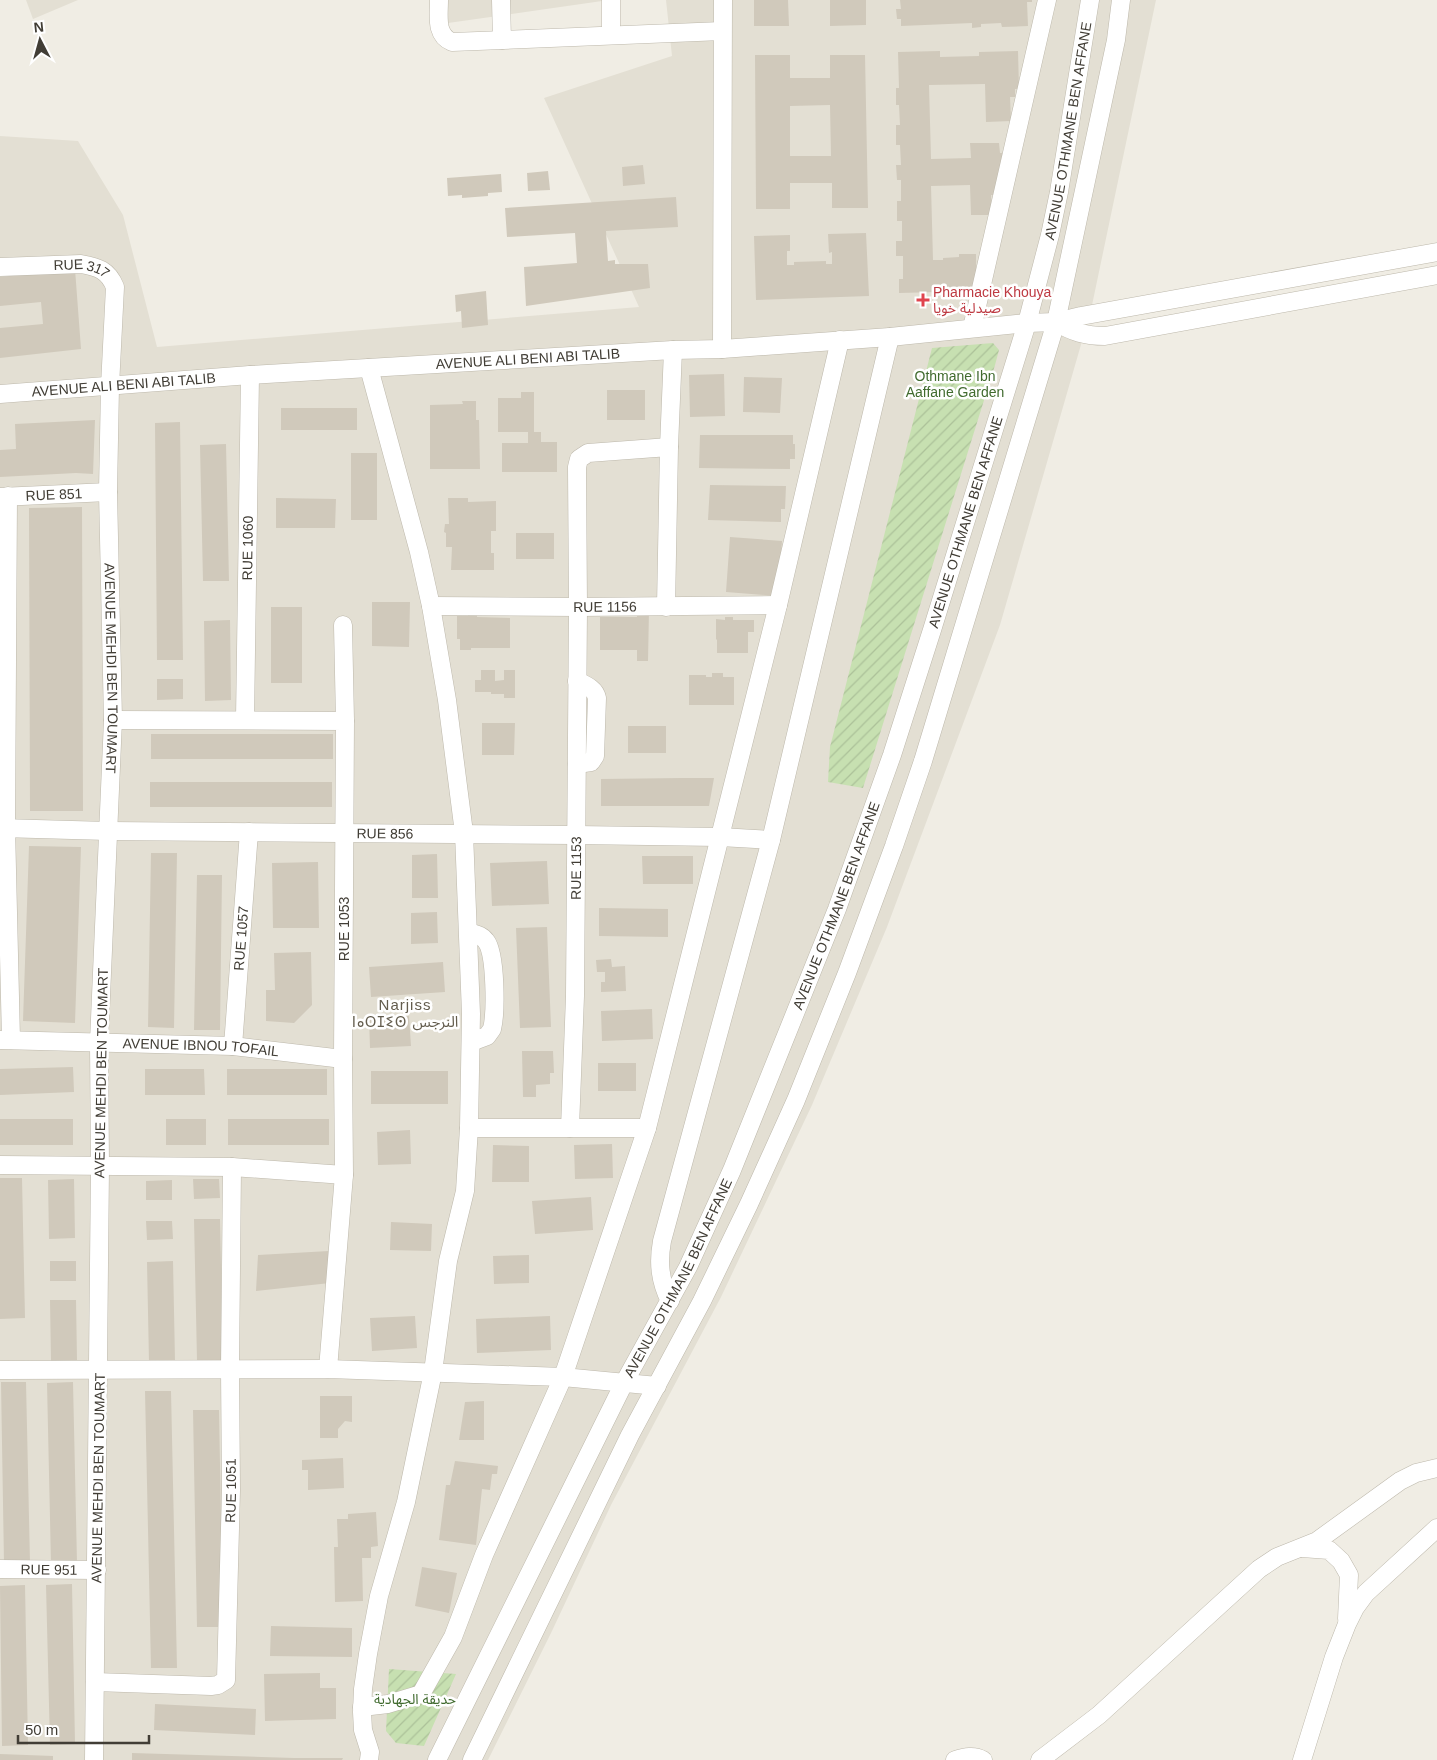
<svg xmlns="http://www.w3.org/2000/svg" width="1437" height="1760" viewBox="0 0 1437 1760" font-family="Arial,'Noto Sans Arabic','Noto Sans Tifinagh',sans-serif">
  <defs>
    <pattern id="garden-furrows" width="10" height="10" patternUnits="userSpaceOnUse" patternTransform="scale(1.25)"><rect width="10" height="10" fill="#c7e0b1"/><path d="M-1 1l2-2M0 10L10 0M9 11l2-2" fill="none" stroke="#acc199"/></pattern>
  </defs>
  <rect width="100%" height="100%" fill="#f0ede4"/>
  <path fill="#e3dfd3" d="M26,0H78L33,19Z
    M433,0H609L448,23Z
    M666,0H1156L1091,310L1000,625L887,927L812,1105L721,1297L611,1505L552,1631L488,1760H0V136L78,141L123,215L157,347L639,307L544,98L672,56Z"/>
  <path fill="url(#garden-furrows)" d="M993,343L999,350L995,365L863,788L828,782L830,747L932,348Z
    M389,1669L456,1674L424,1746L396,1743L386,1731Z"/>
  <path fill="#d0c9bb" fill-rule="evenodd" d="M754,0H788L789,26H754Z
    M830,0H866V25L830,26Z
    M900,0H1032V2H1027L1028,26L1002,27L1001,23L981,24V27L972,28V23L901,26V19H897L896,9H901Z
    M940,51V57L979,56V52L1018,51L1019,89H1015V97H1010L1011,121L986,122L985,84L929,85L931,159L971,158L970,143H999L1000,153H1003V172L1000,182L996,183V195H991L992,215H971L970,185L931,186L933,260H943V258L959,257V254H976V291L899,293V279H903V256H896V241H902V221H897V201H901V180H897L896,165H901L900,145H896V125H900L899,105H896V88H899L898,52Z
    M755,55H790V78H830V55H865L868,208H832V183H790V209H756ZM830,105L831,156H790V106Z
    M643,165L645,184L623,186L622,167Z
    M548,171L550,190L528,191L527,173Z
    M501,174L502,192L488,193V196L462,198V195L448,196L447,178Z
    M676,197L678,227L606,231L608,261L615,260V264H648L650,288L526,306L524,267L577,263L575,233L507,237L505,208Z
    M866,233L869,296L756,300L754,236L790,235V251H787V265H794V262L826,261V264H832V252L829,253L828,234Z
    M75,269L81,349L0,358V328L43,324L41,302L0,306V277Z
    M486,291L488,325L462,328L461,311L456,312L455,295Z
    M724,374L725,416L690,417L689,375Z
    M744,377L782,378L780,413L743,412Z
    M607,390H645V420H607Z
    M521,392H534V432H541V442H557V472H502V443H528V432H498V398H521Z
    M462,401H476V420H479L480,469H430V405L463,404Z
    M281,408H357V430H281Z
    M95,420L93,474L76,473L0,477V450L16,449L15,424Z
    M180,422L183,660H157L155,423Z
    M700,435H793V444H795V459H790V469L699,468Z
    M226,444L229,581H203L200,445Z
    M351,453H377V520H351Z
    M710,485L786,486L785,509H781V522L708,520Z
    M276,498L336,499L335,528H276Z
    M448,498H468V502L496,501V531H491V553H494V570H451L452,547H446V533L444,532L445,524H449Z
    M82,507L83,811H30L29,508Z
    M516,533H554V559H516Z
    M730,537L782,541L778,596L726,592Z
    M372,602H410L409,647L372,646Z
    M271,607H302V683H271Z
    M637,609L649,610L648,661H637V650H600V617H637Z
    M468,614H477V617L510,618V648H471V650H460V639H457V616H468Z
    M725,617H733V620H754V632H748V653H717V640L716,639V619L725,620Z
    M230,620L231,700L205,701L204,621Z
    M481,670H495V681L504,680V670H515V698H504V694H491V692H475V680H481Z
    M712,673H723V677H734V705H689V675H706V677H712Z
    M157,679H183V699L157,700Z
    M482,723H515L514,755H482Z
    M628,726H666V753H628Z
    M151,734H333V759H151Z
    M682,778H714L709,806H601V779Z
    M150,782H332V807H150Z
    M29,846L81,847L75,1023L23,1021Z
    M151,853H177L174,1028L148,1027Z
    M437,854L438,898H412V855Z
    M642,856H693V884H643Z
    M547,861L549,904L492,906L490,863Z
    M318,862L319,928H273L272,863Z
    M197,875H222L220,1030H194Z
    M599,908L668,909V937L599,936Z
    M437,912L438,943L411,944V913Z
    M547,927L551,1027L520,1028L516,928Z
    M311,952L312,1005L294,1023L266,1021V990H275L274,953Z
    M611,959L612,967L625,966L626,991L601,992V982H605V972H597L596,960Z
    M443,962L445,992L371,997L369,967Z
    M652,1009L653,1039L602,1041L601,1011Z
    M409,1016L411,1046L370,1048L369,1018Z
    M522,1051H553L554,1073H550V1084L536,1085V1097H523Z
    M598,1063H636V1091H598Z
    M73,1067L74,1092L0,1095V1069Z
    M145,1069H204L205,1095H145Z
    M227,1069H327V1095H227Z
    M371,1071H448V1104H371Z
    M0,1119H73V1145H0Z
    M166,1119H206V1145H166Z
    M228,1119H329V1145H228Z
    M410,1130L411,1164L378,1165L377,1132Z
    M612,1144L613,1178L575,1179L574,1145Z
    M493,1145L529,1146V1182H492Z
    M0,1178H22L25,1318L0,1319Z
    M74,1179L75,1238L49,1239L48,1180Z
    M193,1179H219L220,1198L194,1199Z
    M172,1180V1200H146V1181Z
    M591,1197L593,1230L535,1234L532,1201Z
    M194,1219H220L223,1360H197Z
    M146,1221H172L173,1239L147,1240Z
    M391,1222L432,1224L431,1251L390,1250Z
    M329,1251L330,1283L256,1291L258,1255Z
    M529,1255V1283L494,1284L493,1256Z
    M50,1261H76V1281H50Z
    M173,1261L175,1361L149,1362L147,1262Z
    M50,1300H76L77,1360L51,1361Z
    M415,1316L417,1348L372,1351L370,1318Z
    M550,1316L551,1350L477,1353L476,1319Z
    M1,1382H26L30,1563H4Z
    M73,1382L77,1563L51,1564L47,1383Z
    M145,1391H171L177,1668H151Z
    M320,1396H352V1422L345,1421L338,1429V1438H320Z
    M484,1401V1440H459L465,1402Z
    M193,1410H219L223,1627H197Z
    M343,1458L344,1488L308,1490V1470H302V1460Z
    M455,1461L498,1466L497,1474H492L490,1490L482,1489L476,1545L439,1540L446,1485H450Z
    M376,1512L378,1546L371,1547V1558H362L363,1601L335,1602L334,1547H338L337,1519H348V1514Z
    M422,1567L457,1573L449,1613L415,1606Z
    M72,1584L75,1744L50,1745L46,1585Z
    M25,1585L28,1745L2,1746L0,1586Z
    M271,1626L352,1628V1657L270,1656Z
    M320,1673V1688H336V1719L265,1721L264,1674Z
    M155,1704L256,1709L255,1735L154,1730Z
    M132,1753L294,1758H343L342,1760H132Z
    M0,1754L53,1756V1760H0Z"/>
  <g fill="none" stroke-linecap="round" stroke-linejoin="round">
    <defs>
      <g id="minor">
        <path d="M439,0C439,16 435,35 452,42L722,31"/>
        <path d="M501,0L502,40"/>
        <path d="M611,0V35"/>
        <path id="s1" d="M0,267L81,264C98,267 108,270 115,287L110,386L108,492L113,720L99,1042L100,1166L94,1760"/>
        <path d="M1056,322C1072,332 1086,336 1105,336L1437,275"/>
        <path d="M972,328L1047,0"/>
        <path d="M722,349L723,0"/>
        <path id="s2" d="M0,394L250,375L673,350L722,349L890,337L1027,323L1056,322L1081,316L1437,252"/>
        <path d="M8,496L6,828L11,1040"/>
        <path id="s3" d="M0,497L108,492"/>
        <path id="s4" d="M431,606L578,607L778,605"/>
        <path d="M666,607L669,447L673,350"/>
        <path d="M343,625L345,721"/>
        <path d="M577,681C585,685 595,688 597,698L595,756L591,762L577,764"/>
        <path d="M113,720L345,721L343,1059L344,1175L328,1369"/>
        <path id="s5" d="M245,720L250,375"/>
        <path id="s6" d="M0,828L108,831L575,835L720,837L771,840"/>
        <path d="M469,932C475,934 482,935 486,941C496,954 496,1013 492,1029L487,1036L471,1042"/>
        <path id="s7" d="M0,1040L233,1046L343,1059"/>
        <path id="s8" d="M233,1046L249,832"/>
        <path d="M469,1128H647"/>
        <path id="s9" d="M570,1128L575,996L578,607L577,467L579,459L588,453L669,447"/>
        <path d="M0,1165L232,1167L344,1175"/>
        <path d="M670,1301C660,1281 658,1263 662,1241L771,840L890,337"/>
        <path d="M0,1370L328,1369L563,1377L657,1386"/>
        <path d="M1302,1548L1329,1550L1341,1561L1349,1575L1347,1619"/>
        <path id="s10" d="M0,1569L97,1570"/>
        <path id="s11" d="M95,1682L211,1686L218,1685L226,1680L231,1490L230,1369L232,1167"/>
        <path d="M362,1707L388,1704L421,1694L453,1637L484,1555L563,1377L647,1128L778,605L840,340"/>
        <path d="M369,1760L370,1752L363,1730L362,1712L363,1689L368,1654L379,1596L406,1502L433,1372L448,1261L465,1191L469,1128L471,1014L464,833L447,700L431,606L419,552L369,368"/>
        <path id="s12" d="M437,1760L624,1383L688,1267L732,1170L837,909L892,755L932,630L1027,323L1050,235L1059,192L1090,0"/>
        <path d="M472,1760L630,1435L702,1301L749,1204L796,1100L847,973L894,846L923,761L1056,322L1116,40L1121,0"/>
        <path d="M955,1760C965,1757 974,1755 983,1760"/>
        <path d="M1040,1760L1099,1715L1259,1569L1277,1557L1317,1541L1400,1481L1416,1473L1437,1468"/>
        <path d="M1302,1760L1334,1657L1347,1624L1355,1608L1366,1593L1437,1528"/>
      </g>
    </defs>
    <use href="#minor" stroke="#bdb8ab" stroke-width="19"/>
    <use href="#minor" stroke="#fff" stroke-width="18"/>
  </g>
  <path fill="#e0444e" stroke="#fff" stroke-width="2" d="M920.5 292.5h5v5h5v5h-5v5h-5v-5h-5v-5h5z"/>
  <g text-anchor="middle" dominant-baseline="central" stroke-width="5" stroke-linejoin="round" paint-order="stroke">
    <g font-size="14" fill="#413d35" stroke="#fff">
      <text stroke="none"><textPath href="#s12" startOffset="1754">AVENUE OTHMANE BEN AFFANE</textPath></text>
      <text stroke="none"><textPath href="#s1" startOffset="82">RUE 317</textPath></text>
      <text stroke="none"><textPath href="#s2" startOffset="529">AVENUE ALI BENI ABI TALIB</textPath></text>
      <text stroke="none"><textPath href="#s2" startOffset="124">AVENUE ALI BENI ABI TALIB</textPath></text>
      <text stroke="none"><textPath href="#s3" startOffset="54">RUE 851</textPath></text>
      <text stroke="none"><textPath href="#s12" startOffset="1349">AVENUE OTHMANE BEN AFFANE</textPath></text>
      <text stroke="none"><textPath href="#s5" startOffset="172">RUE 1060</textPath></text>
      <text stroke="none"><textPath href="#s4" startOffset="174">RUE 1156</textPath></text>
      <text stroke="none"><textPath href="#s1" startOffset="506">AVENUE MEHDI BEN TOUMART</textPath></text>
      <text stroke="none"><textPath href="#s6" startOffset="385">RUE 856</textPath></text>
      <text stroke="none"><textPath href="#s9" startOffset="260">RUE 1153</textPath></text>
      <text stroke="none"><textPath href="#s12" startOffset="944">AVENUE OTHMANE BEN AFFANE</textPath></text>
      <text transform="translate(344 929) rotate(-90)">RUE 1053</text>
      <text stroke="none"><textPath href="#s8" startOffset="108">RUE 1057</textPath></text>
      <text stroke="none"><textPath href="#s7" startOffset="201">AVENUE IBNOU TOFAIL</textPath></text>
      <text transform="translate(101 1073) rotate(-89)">AVENUE MEHDI BEN TOUMART</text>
      <text stroke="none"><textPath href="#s12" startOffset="539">AVENUE OTHMANE BEN AFFANE</textPath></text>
      <text transform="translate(98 1478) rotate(-89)">AVENUE MEHDI BEN TOUMART</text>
      <text stroke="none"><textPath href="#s11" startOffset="322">RUE 1051</textPath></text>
      <text stroke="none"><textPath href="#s10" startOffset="49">RUE 951</textPath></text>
    </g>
    <g font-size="14" fill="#be3a42" stroke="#fff" text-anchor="start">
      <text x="933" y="292">Pharmacie Khouya<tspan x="933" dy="16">صيدلية خويا</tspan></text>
    </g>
    <g font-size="14" fill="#416b2f" stroke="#fff">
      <text x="955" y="376">Othmane Ibn<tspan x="955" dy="16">Aaffane Garden</tspan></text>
      <text x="415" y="1699">حديقة الجهادية</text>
    </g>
    <g font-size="15" letter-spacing="1" fill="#635c4d" stroke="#fff">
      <text x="405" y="1004">Narjiss<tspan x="405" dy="17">ⵏⴰⵔⵊⵉⵙ النرجس</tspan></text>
    </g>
  </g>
  <g transform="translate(40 40) rotate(354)" stroke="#ffffff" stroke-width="4" paint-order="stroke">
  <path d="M0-4L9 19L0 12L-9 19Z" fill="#413d35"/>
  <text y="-8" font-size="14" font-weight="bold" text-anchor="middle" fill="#413d35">N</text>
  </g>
  <path d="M18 1735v8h131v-8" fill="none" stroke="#413d35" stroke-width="2.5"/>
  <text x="25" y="1735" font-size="15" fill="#413d35" stroke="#ffffff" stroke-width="4" paint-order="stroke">50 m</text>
</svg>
